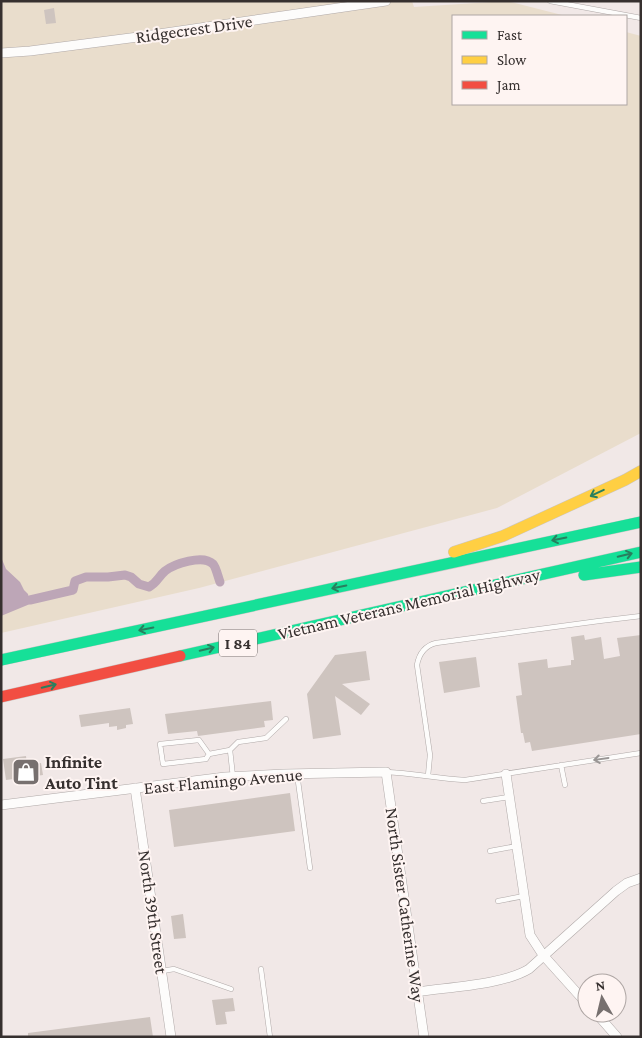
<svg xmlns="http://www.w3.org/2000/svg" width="642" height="1038" viewBox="0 0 642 1038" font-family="'Crimson Pro',serif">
  <rect width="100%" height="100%" fill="#f1e8e7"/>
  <path fill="#e9ddcc" d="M1,1H412L414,7L507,1L566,16H453V104H626V32L641,36V433L497,508L199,588L1,633Z"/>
  <path fill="#bda6b7" d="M1,557L6,569L20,582L24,590L28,594L30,604L1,616Z"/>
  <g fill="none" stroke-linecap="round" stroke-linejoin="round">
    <path stroke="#bda6b7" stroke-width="9" d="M30,600L73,590L75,581L86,577H108L125,575L131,577L139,584L149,587C158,582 158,577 165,571C174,564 203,554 213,564C216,567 218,577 220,582"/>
  </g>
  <path fill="#cec4bf" d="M54,8L56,23L46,24L44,10Z
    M584,635L585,640L601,637L604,659L620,656L617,638L641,635V734L532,751L530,742L525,743L523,733H521L516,696L522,695L518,663L547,659L548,668L571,665V660H574L571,637Z
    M366,651L370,680L342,684L370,704L361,715L335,696L341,735L313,739L307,694L335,655Z
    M476,657L480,687L444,693L439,662Z
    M271,701L273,720L264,721L265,727L198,736L197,731L168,734L165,714Z
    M130,708L133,724L126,725V728L117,730V726L109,727V723L81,727L79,715Z
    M26,756L27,765L41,763L43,775L6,780L3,759Z
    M290,793L295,831L174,847L169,810Z
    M183,914L186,938L174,939L171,916Z
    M233,998L235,1011L225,1012L227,1024L216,1025L212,1000Z
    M150,1017L153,1037H28V1033Z"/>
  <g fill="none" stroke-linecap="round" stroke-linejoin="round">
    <defs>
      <path id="lane" d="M550,1L641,18
        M230,750L238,742L266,738L286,719
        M209,754L206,759L163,764L160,744L199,740L209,754L230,750L233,777
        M561,765L565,785
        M386,772C413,773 439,779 465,780L641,753
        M297,774L310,868
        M428,776L430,755L417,665C419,654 424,646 436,643L599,621L641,616
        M483,801L509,797
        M490,851L517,846
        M498,901L524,896
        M261,969L270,1037
        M162,971L174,969L231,989"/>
      <path id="street" d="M1,53L30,51L138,37L386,1
        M506,774L530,935L543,955L587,1004
        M135,788L171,1037
        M1,805L225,777L284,774L386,772L424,1037
        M416,992C448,987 503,985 529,969L616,891L627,883L641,878
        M596,1013L617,1037"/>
      <path id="fast" d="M584,575L641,567
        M180,656L641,552
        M1,660L641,522"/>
      <path id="slow" d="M454,552L503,536L625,480L641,471"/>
      <path id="jam" d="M1,697L180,656"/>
    </defs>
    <use href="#lane" stroke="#b0a9a8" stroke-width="5.5"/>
    <use href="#street" stroke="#b0a9a8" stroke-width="10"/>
    <use href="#fast" stroke="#cac6c5" stroke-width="12"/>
    <use href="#slow" stroke="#cac6c5" stroke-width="12"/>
    <use href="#jam" stroke="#cac6c5" stroke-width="12"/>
    <use href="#lane" stroke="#fdfcfb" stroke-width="4.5"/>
    <use href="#street" stroke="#fdfcfb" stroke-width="9"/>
    <use href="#fast" stroke="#16e098" stroke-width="11"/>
    <use href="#slow" stroke="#ffcf43" stroke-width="11"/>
    <use href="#jam" stroke="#f24e42" stroke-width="11"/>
  </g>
  <defs><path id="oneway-shaft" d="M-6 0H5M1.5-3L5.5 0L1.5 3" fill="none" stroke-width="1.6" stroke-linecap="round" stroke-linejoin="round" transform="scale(1.25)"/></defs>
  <g stroke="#287f5e">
    <use href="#oneway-shaft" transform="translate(597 493) rotate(155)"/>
    <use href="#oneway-shaft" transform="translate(559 539) rotate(168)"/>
    <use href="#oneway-shaft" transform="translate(625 555) rotate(-13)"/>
    <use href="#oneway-shaft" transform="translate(339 587) rotate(168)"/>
    <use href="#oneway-shaft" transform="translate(146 629) rotate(168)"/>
    <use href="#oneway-shaft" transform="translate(207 649) rotate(-13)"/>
    <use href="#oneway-shaft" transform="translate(49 686) rotate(-13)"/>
  </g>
  <use stroke="#9a9695" href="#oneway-shaft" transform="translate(601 759) rotate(172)"/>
  <defs>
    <symbol id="shop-square" viewBox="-11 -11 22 22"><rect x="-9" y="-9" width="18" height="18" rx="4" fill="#77706f" stroke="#fef4f2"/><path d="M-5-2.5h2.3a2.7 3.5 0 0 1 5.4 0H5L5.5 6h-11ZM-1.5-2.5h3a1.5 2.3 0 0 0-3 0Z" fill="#fff"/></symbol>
  </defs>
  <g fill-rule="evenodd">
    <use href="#shop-square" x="10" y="756" width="32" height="32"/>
  </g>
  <g text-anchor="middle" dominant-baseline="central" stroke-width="4" stroke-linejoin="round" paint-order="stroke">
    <rect fill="#fef4f2" stroke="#726b6a" stroke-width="1" x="219" y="629.5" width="38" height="27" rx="4"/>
    <g font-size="16" font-weight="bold" fill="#36302f">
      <text x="238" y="643">I 84</text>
    </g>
    <g font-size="18" fill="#36302f" stroke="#fef4f2">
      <text transform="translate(194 29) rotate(-8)">Ridgecrest Drive</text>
      <text transform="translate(409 604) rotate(-13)">Vietnam Veterans Memorial Highway</text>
      <text transform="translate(223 781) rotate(-5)">East Flamingo Avenue</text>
      <text transform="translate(405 905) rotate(82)">North Sister Catherine Way</text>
      <text transform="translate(153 912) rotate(82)">North 39th Street</text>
    </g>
    <g font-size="18" font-weight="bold" fill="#36302f" stroke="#fef4f2" text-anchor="start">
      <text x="45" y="762">Infinite<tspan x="45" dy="21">Auto Tint</tspan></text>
    </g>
  </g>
  <rect width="642" height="1038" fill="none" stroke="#36302f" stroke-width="5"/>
  <rect x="452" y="15" width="175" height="90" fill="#fef4f2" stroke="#aea6a4"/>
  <rect x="462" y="31" width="25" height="8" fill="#16e098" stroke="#aea6a4"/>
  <text x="497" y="40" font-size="15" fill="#36302f">Fast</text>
  <rect x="462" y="56" width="25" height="8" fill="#ffcf43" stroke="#aea6a4"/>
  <text x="497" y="65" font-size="15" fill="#36302f">Slow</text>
  <rect x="462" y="81" width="25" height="8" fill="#f24e42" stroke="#aea6a4"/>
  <text x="497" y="90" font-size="15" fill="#36302f">Jam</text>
  <g transform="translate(602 998) rotate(352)"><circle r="24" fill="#fef4f2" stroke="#aea6a4"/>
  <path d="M0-4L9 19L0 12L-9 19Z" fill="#77706f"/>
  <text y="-8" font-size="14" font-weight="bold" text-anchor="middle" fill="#36302f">N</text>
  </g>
</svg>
